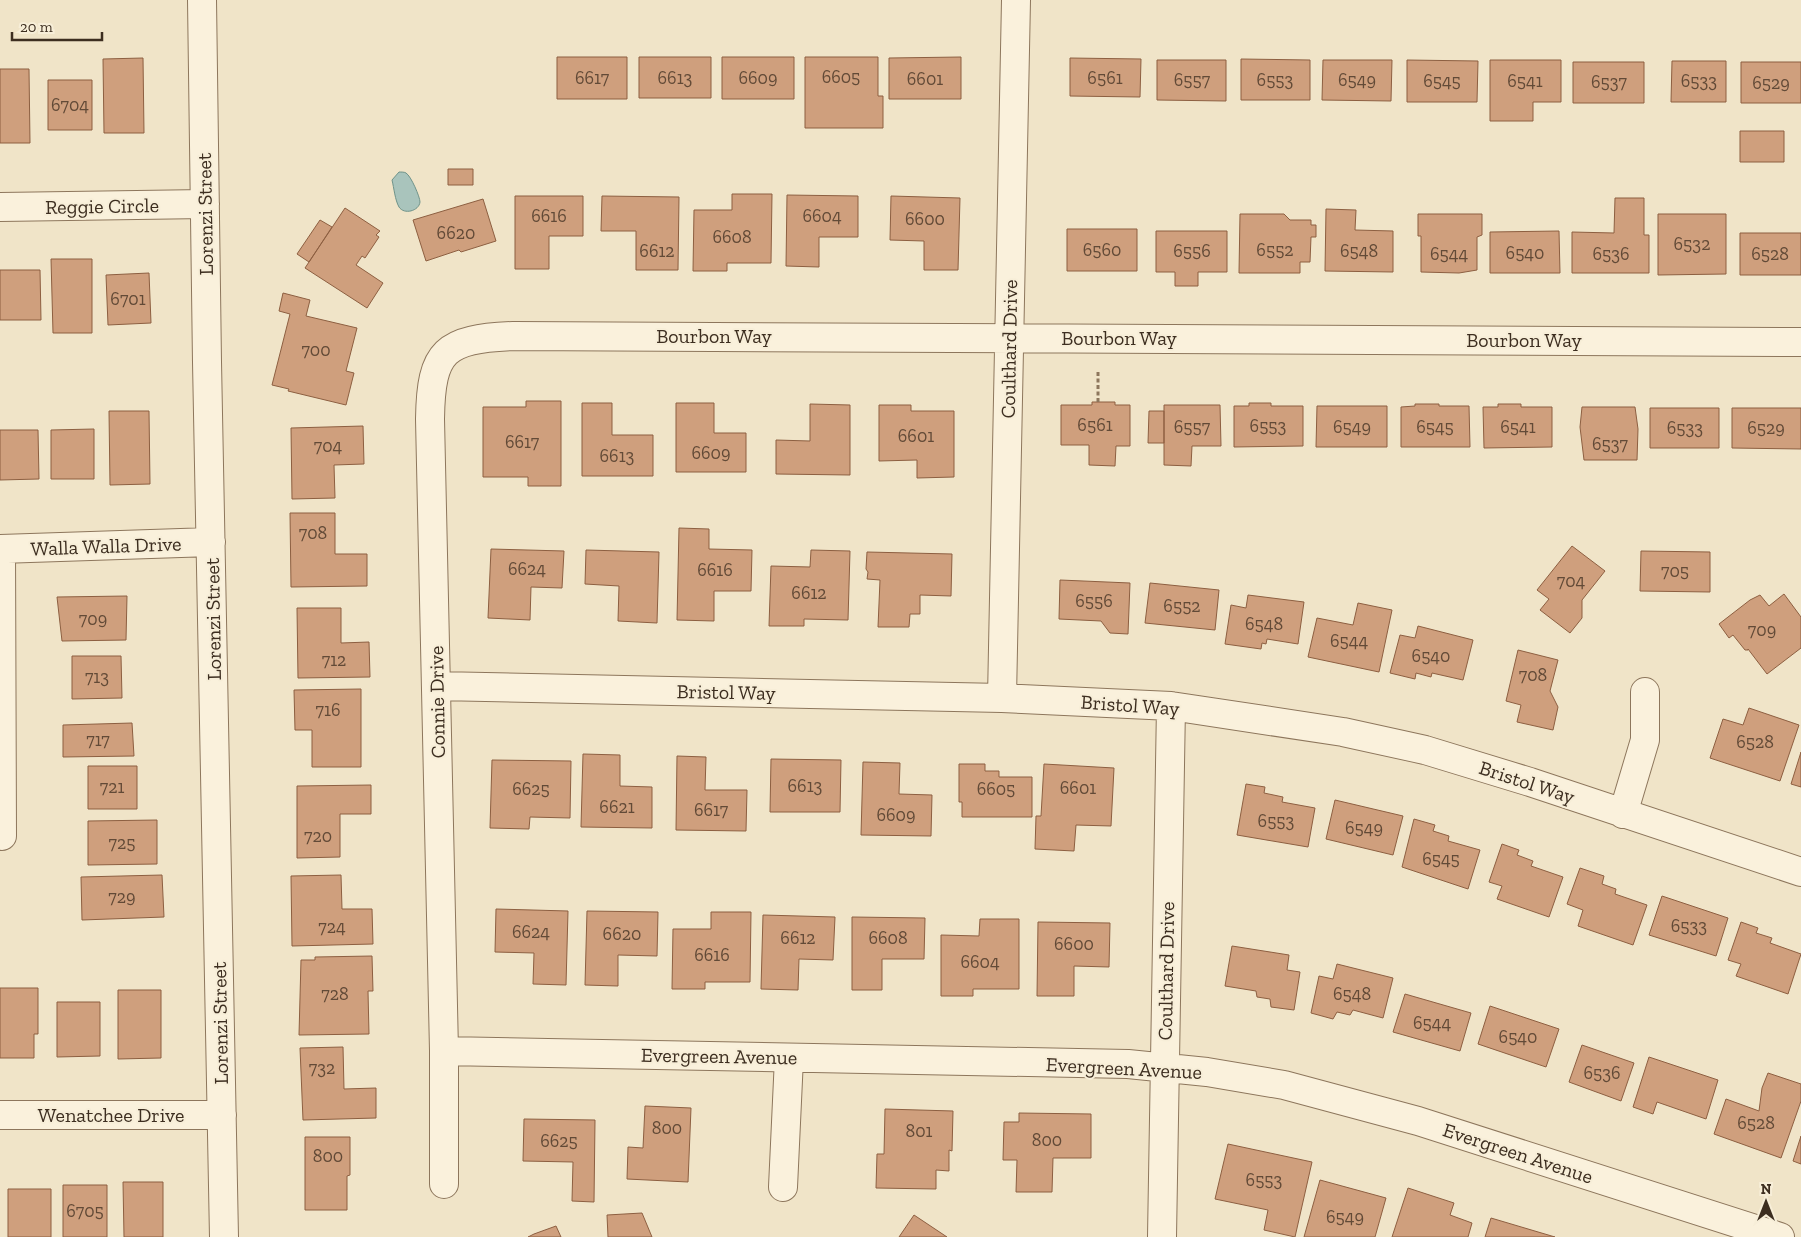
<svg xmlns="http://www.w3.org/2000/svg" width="1801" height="1237" viewBox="0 0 1801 1237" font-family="'Zilla Slab',serif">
  <rect width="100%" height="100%" fill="#f0e4c8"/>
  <path fill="#a9c4bc" stroke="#6f938a" d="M399,172C401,172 405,172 406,173C411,176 420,197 420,202C419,211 404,215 399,207C395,200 394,188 392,180Z"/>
  <path fill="#cf9f7d" stroke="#8d5f41" d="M557,57H627V99H557Z
    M639,57H711V98H639Z
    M722,57H794V99H722Z
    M805,57H878V96H883V128H805Z
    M961,57V99H889V58Z
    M143,58L144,133H104L103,59Z
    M1070,58L1141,59L1140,97L1070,96Z
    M1241,59L1310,60V100H1241Z
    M1157,60H1226V101L1157,100Z
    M1323,60H1392L1391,101L1322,100Z
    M1407,60L1478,61L1477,102H1407Z
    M1490,60H1561V102H1533V121H1490Z
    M1672,61H1726V102H1671Z
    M1573,62H1644V103H1573Z
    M1741,62H1801V103H1741Z
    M0,69H29L30,143H0Z
    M48,80H92V130H48Z
    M1740,131H1784V162H1740Z
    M448,169H473V185H448Z
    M732,194H772L771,263H727V271H693L694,210H732Z
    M787,195L858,196V237H819V267L786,266Z
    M515,196H583V236H549V269H515Z
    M602,196L679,197L678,270H636V231H601Z
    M891,196L960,198L958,270H924V241L890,240Z
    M1615,198H1644V235H1649V273H1572V232L1614,233Z
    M483,199L496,241L461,252L459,250L426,261L413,220Z
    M345,208L380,231L376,235L379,237L365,258L362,256L356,265L383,283L367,308L305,268Z
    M1326,209L1356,210L1355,230L1393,231V272L1325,271Z
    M1240,214H1284L1290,220H1311V225H1316V237H1311L1310,262H1300V273H1239Z
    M1418,214H1482V235L1477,237V270L1459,273L1421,272V236H1418Z
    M1658,214H1726V274L1658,275Z
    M320,220L332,227L309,262L297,254Z
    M1067,229H1137V271H1067Z
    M1156,231H1227V272H1198V286H1175V272H1156Z
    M1559,231L1560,273H1490V232Z
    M1740,233H1801V275H1740Z
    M51,259H92V333H53Z
    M0,270H40L41,320H0Z
    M149,273L151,323L108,325L106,275Z
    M283,293L310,300L306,316L357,328L346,371L354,373L346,405L288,391L289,389L272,385L290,314L279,311Z
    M526,401H561V486H528V477H483V407H526Z
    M1092,402H1115V405H1130V446H1116L1115,466L1089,465V445H1061V405H1092Z
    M582,403H612V435H653V476H582Z
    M676,403H714V433H746V472H676Z
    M1249,403H1271V406H1303V446L1234,447V406H1249Z
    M810,404L850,405V475L776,474V440L810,441Z
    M1415,404H1439V406H1469L1470,447H1401V407L1415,406Z
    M1498,404H1521V407H1552V447L1484,448L1483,407H1498Z
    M879,405H911V411H954V477L917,478V460L879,461Z
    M1164,405H1220L1221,446H1192L1191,466L1164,465Z
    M1317,406H1387V447H1316Z
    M1582,407H1635L1638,429L1637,460H1584L1580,427Z
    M1650,408H1719V448H1650Z
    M1732,408H1801V449L1732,448Z
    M109,411H149L150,484L110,485Z
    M1149,411H1164V443H1148Z
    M363,426L364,464L334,465L335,498L292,499L291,428Z
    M94,429V479H51V430Z
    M0,430H38L39,479L0,480Z
    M290,513H335V554H367V586L291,587Z
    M679,528L709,529V549L752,550L751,591H714V621L677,620Z
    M1572,546L1605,571L1582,600V618L1570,633L1540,610L1549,599L1537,590Z
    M491,549L564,551L562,588L531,587L530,620L488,618Z
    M586,550L659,552L657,623L618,621L619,586L585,584Z
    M811,550L850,551L848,620L804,619V626H769L771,566L810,567Z
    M1641,551L1710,552V592L1640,591Z
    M867,552L952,554L951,596L920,595V614H910L909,627H878L880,580L867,579L868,572L866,569Z
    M1060,580L1130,583L1128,634L1110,633L1101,621L1059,619Z
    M1150,583L1219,590L1215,630L1145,623Z
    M1784,594L1801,617V648L1767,674L1748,649V650H1745L1733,635L1729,638L1719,624L1750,600L1760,595L1769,606Z
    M1248,595L1304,602L1298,644L1267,639L1266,644L1262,643L1261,649L1225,644L1231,605L1246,608Z
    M127,596L126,640L62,641L57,597Z
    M1358,603L1392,610L1379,672L1308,657L1317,618L1353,625Z
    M297,608H341V643L369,642L370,677L298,678Z
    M1418,626L1473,640L1463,680L1432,673L1431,677L1416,673L1415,679L1390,673L1400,635L1415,638Z
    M1518,650L1558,660L1550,691L1558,707L1553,730L1517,722L1521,705L1506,701Z
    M72,656H121L122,698L72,699Z
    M361,689V767H312V730H295L294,690Z
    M1749,708L1799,725L1780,781L1710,758L1723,719L1743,725Z
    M132,723L134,756L63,757V725Z
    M1801,752V787L1791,784Z
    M583,754L620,755V786L652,787V828L581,827Z
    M677,756L706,757L705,790H747L746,831L676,830Z
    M771,759L841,760L840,812H770Z
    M492,760L571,761L570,818L530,817L529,829L490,828Z
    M863,762L900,763L899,794L932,795L931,836L861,835Z
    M959,764H985V771H999V777H1032V817H962V802H959Z
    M1044,764L1114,768L1111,826L1076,825L1074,851L1035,849L1036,816H1041Z
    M88,766H137V809H88Z
    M1246,784L1265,787L1264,793L1283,797L1282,802L1315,808L1308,847L1237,835Z
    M371,785V814H340V857L297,858V786Z
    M1335,800L1403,816L1393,855L1326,839Z
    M1414,819L1435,825L1433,831L1449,836L1448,841L1480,850L1468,889L1402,867Z
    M157,820V864L88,865V821Z
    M1502,844L1519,850L1517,855L1533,861L1531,866L1563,877L1549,917L1497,899L1502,886L1489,882Z
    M1580,868L1604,876L1602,884L1616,889L1615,894L1647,905L1633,945L1578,926L1583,910L1567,904Z
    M162,875L164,917L82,920L81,877Z
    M341,875L342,909H372L373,944L292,946L291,876Z
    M1662,896L1728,918L1716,956L1649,935Z
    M496,909L568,911L566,985L533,984L534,953L495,952Z
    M587,911L658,912L657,956L618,955V986L585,985Z
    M711,912H751L750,982H705V989H672L673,929H711Z
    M763,915L835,917L833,960L799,959L798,990L761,989Z
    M852,917L925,918L924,959H882V990H852Z
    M980,919H1019V989H973V996H941V935L979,936Z
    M1038,922L1110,923L1109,967L1074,966V996H1037Z
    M1741,922L1758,928L1756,933L1772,938L1770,943L1801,954L1788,994L1736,976L1741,964L1728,960Z
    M1232,946L1289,955L1287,970L1300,972L1294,1010L1271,1007L1270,999L1257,997L1256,991L1225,986Z
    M372,956L373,991H368L369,1034L299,1035L301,960H315V957Z
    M1337,964L1393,978L1383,1018L1353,1010L1350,1015L1337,1012L1333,1019L1311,1013L1319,976L1333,979Z
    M0,988H38V1034H34V1058H0Z
    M118,990H161V1058L118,1059Z
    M1405,994L1471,1013L1460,1051L1393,1032Z
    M57,1002H100V1056L57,1057Z
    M1490,1006L1559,1029L1546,1067L1478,1044Z
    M1582,1045L1634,1063L1621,1101L1569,1082Z
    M343,1047L344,1089L376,1088V1118L303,1120L300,1048Z
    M1649,1057L1718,1080L1706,1119L1657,1102L1653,1114L1633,1107Z
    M1768,1073L1801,1084V1101L1781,1158L1714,1134L1726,1099L1759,1111L1762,1088Z
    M645,1106L691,1108L688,1182L627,1179L628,1147L643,1148Z
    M885,1109L953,1111L952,1151L949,1150V1171L936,1170V1189L876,1188L877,1154H884Z
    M1019,1113L1091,1114V1158H1053L1052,1192H1016L1017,1160H1003L1004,1122H1019Z
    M524,1119L595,1120L594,1202L572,1201L573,1162L523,1161Z
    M1801,1136V1164L1793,1161Z
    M305,1137H350V1175L347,1176V1210H305Z
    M1228,1144L1312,1162L1295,1237L1264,1230L1268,1210L1215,1199Z
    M1320,1180L1386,1198L1375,1237H1304Z
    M123,1182H163V1237H124Z
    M63,1185H107V1237H63Z
    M1408,1188L1454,1203L1450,1215L1472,1223L1468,1237H1392Z
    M8,1189H51V1237H8Z
    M642,1213L652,1237H608L607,1215Z
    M914,1215L947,1237H899Z
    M1491,1218L1555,1237H1485Z
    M556,1226L561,1237H528L534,1234Z"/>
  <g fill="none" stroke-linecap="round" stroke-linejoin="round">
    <defs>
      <path id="minor" d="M202,0L207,362L224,1237
        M0,207L205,204
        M0,549L211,542
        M1,549L2,836
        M437,686L1002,698L1171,706L1343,732L1425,750L1530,782L1801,872
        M1002,698L1016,0
        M1623,814L1645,740V692
        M444,1051L1128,1064L1207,1072L1284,1085L1418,1121L1780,1237
        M0,1115H222
        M444,1184V1051L430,419C431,350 445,339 513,336L1801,342
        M783,1187L789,1058
        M1162,1237L1171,706"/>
    </defs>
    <use href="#minor" stroke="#8d765c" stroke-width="30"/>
    <path stroke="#8d765c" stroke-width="3" stroke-dasharray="4 2.5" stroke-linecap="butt" d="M1098,402V370"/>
    <use href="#minor" stroke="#faf1dc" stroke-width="28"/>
  </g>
  <g text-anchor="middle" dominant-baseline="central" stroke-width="4" stroke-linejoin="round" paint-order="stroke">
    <g font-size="18" fill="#624a37">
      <text x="841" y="77">6605</text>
      <text x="592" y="78">6617</text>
      <text x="675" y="78">6613</text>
      <text x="758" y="78">6609</text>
      <text x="1105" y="78">6561</text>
      <text x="925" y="79">6601</text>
      <text x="1192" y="80">6557</text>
      <text x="1275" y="80">6553</text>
      <text x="1357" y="80">6549</text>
      <text x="1442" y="81">6545</text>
      <text x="1525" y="81">6541</text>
      <text x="1699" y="81">6533</text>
      <text x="1609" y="82">6537</text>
      <text x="1771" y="83">6529</text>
      <text x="70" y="105">6704</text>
      <text x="549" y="216">6616</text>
      <text x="822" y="216">6604</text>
      <text x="925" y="219">6600</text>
      <text x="456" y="233">6620</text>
      <text x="732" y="237">6608</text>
      <text x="1692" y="244">6532</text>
      <text x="1102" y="250">6560</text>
      <text x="1275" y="250">6552</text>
      <text x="657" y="251">6612</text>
      <text x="1192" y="251">6556</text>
      <text x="1359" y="251">6548</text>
      <text x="1525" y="253">6540</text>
      <text x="1449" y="254">6544</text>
      <text x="1611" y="254">6536</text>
      <text x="1770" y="254">6528</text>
      <text x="128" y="299">6701</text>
      <text x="316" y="350">700</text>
      <text x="1095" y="425">6561</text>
      <text x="1268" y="426">6553</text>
      <text x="1192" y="427">6557</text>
      <text x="1352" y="427">6549</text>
      <text x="1435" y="427">6545</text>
      <text x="1518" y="427">6541</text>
      <text x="1685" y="428">6533</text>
      <text x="1766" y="428">6529</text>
      <text x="916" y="436">6601</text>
      <text x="522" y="442">6617</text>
      <text x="1610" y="444">6537</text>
      <text x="328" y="446">704</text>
      <text x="711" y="453">6609</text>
      <text x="617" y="456">6613</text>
      <text x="313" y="533">708</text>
      <text x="527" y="569">6624</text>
      <text x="715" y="570">6616</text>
      <text x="1675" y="571">705</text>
      <text x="1571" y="581">704</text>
      <text x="809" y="593">6612</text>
      <text x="1094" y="601">6556</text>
      <text x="1182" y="606">6552</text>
      <text x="93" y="619">709</text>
      <text x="1264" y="624">6548</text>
      <text x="1762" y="630">709</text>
      <text x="1349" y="641">6544</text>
      <text x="1431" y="656">6540</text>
      <text x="334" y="660">712</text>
      <text x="1533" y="675">708</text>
      <text x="97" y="677">713</text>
      <text x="328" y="710">716</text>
      <text x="98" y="740">717</text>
      <text x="1755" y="742">6528</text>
      <text x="805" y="786">6613</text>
      <text x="112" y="787">721</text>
      <text x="1078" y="788">6601</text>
      <text x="531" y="789">6625</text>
      <text x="996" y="789">6605</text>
      <text x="617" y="807">6621</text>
      <text x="711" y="810">6617</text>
      <text x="896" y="815">6609</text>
      <text x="1276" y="821">6553</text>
      <text x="1364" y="828">6549</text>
      <text x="318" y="836">720</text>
      <text x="122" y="843">725</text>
      <text x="1441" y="859">6545</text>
      <text x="122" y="897">729</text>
      <text x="1689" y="926">6533</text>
      <text x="332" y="927">724</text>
      <text x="531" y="932">6624</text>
      <text x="622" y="934">6620</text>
      <text x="798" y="938">6612</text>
      <text x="888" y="938">6608</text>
      <text x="1074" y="944">6600</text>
      <text x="712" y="955">6616</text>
      <text x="980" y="962">6604</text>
      <text x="335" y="994">728</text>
      <text x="1352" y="994">6548</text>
      <text x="1432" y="1023">6544</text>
      <text x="1518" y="1037">6540</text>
      <text x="322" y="1068">732</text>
      <text x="1602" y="1073">6536</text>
      <text x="1756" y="1123">6528</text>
      <text x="667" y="1128">800</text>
      <text x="919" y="1131">801</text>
      <text x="1047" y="1140">800</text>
      <text x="559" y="1141">6625</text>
      <text x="328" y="1156">800</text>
      <text x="1264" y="1180">6553</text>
      <text x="85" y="1211">6705</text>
      <text x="1345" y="1217">6549</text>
    </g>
    <g font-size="20" fill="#3d2e20" stroke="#f7eed8">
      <text transform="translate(102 206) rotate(-1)">Reggie Circle</text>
      <text transform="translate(205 214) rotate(-91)">Lorenzi Street</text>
      <text x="714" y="336">Bourbon Way</text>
      <text x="1119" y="338">Bourbon Way</text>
      <text x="1524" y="340">Bourbon Way</text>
      <text transform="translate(1009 349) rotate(-89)">Coulthard Drive</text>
      <text transform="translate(106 546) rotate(-2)">Walla Walla Drive</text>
      <text transform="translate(213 619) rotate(-91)">Lorenzi Street</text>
      <text transform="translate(726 692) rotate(1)">Bristol Way</text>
      <text transform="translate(437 702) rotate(-91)">Connie Drive</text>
      <text transform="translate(1130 705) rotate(4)">Bristol Way</text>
      <text transform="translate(1527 782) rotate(18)">Bristol Way</text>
      <text transform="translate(1166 971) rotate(-89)">Coulthard Drive</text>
      <text transform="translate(220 1023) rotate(-91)">Lorenzi Street</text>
      <text transform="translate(719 1056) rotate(1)">Evergreen Avenue</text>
      <text transform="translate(1124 1068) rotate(3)">Evergreen Avenue</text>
      <text x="111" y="1115">Wenatchee Drive</text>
      <text transform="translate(1518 1153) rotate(18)">Evergreen Avenue</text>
    </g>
  </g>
  <g transform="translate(1766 1202)" stroke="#f7eed8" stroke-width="4" paint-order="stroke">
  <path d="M0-4L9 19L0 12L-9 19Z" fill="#3d2e20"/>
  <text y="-8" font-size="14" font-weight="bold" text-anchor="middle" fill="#3d2e20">N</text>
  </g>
  <path d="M12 32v8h90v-8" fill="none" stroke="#3d2e20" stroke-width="2.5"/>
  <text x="20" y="32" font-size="15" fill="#3d2e20" stroke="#f7eed8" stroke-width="4" paint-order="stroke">20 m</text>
</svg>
